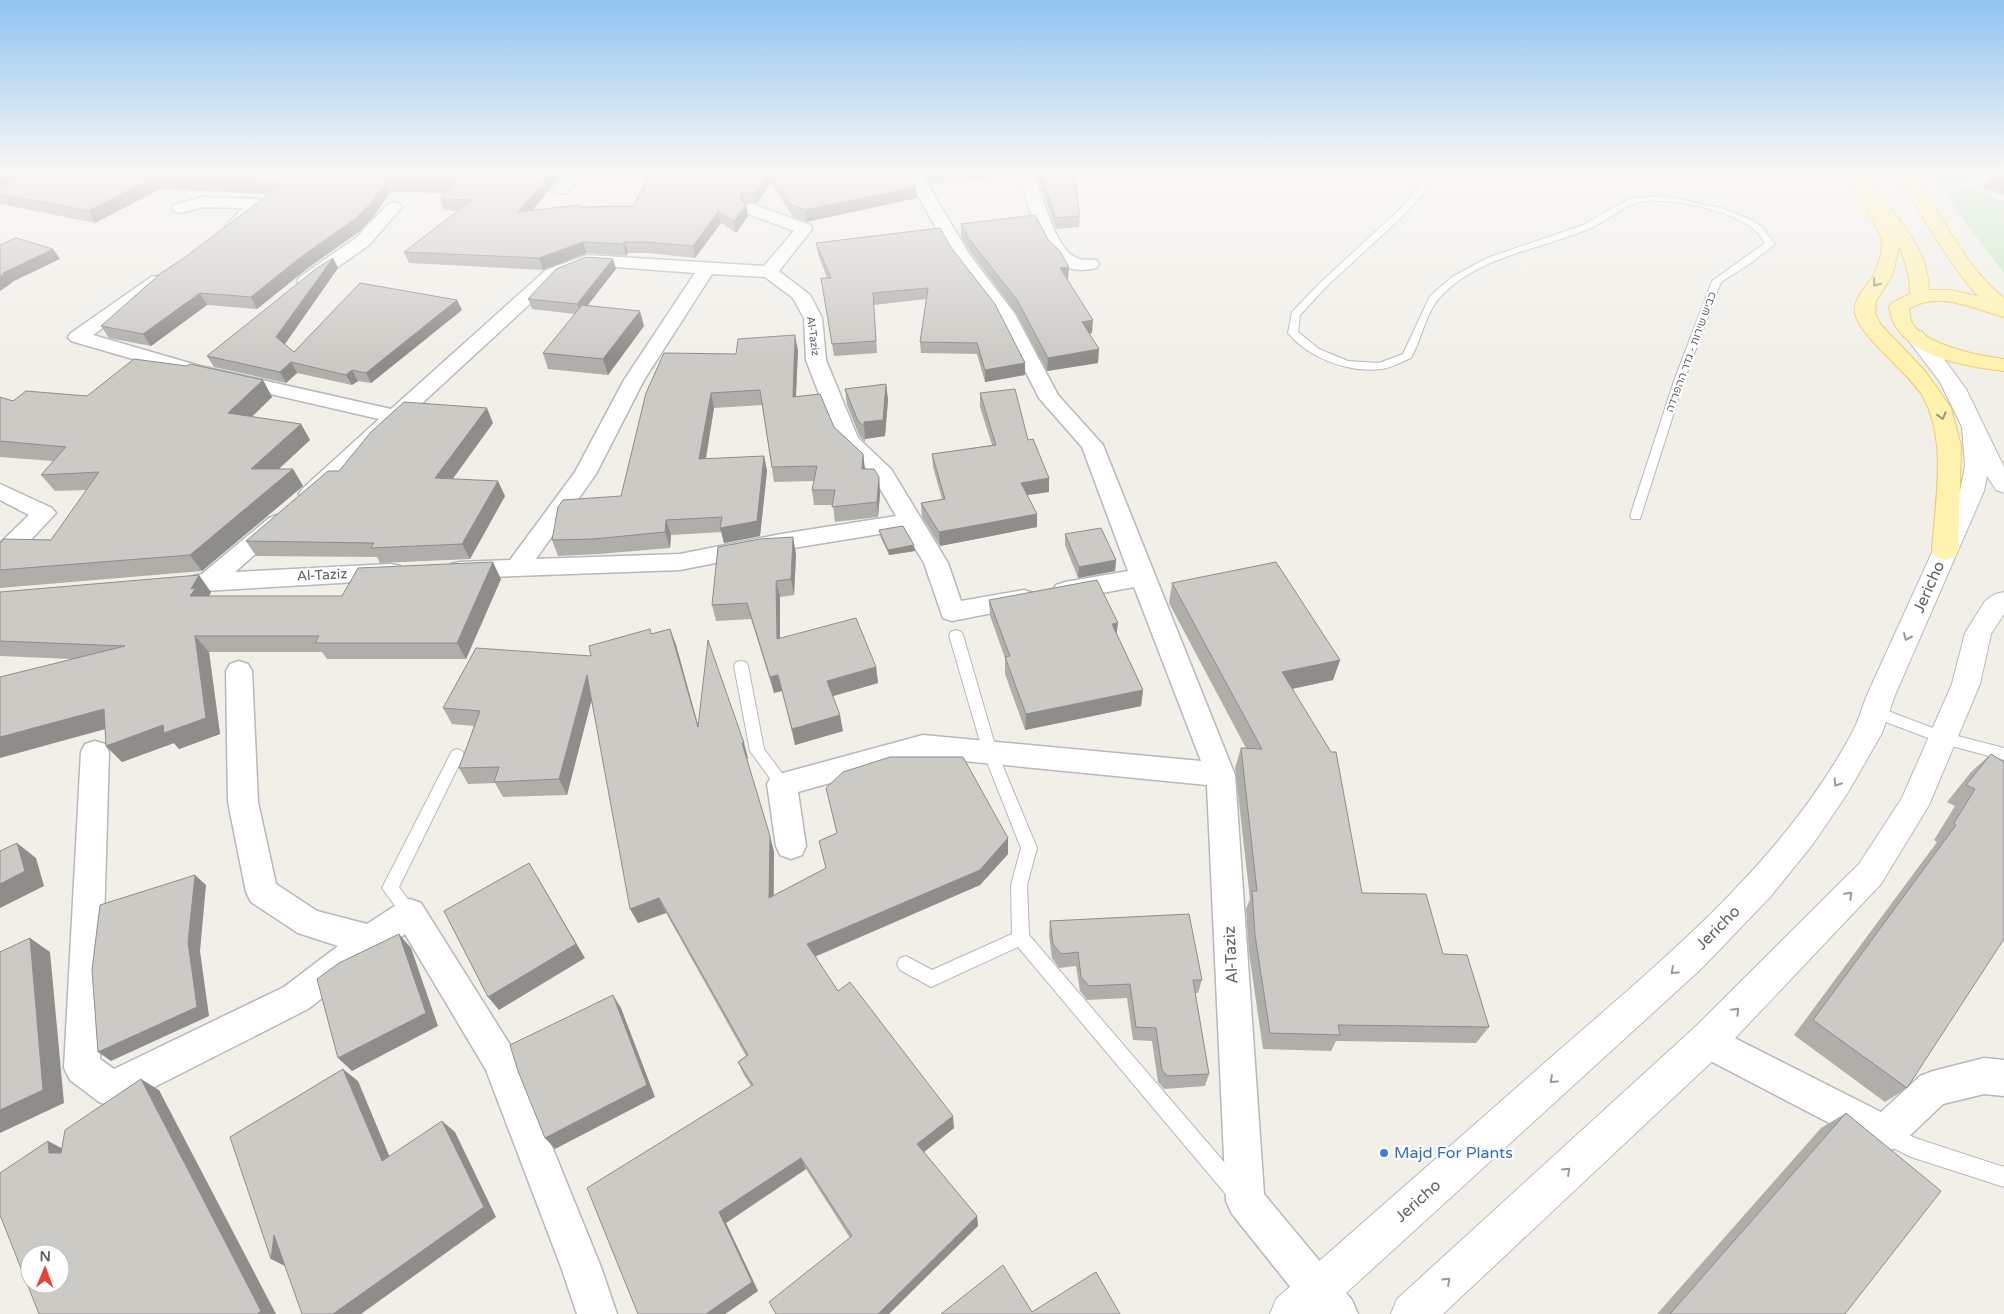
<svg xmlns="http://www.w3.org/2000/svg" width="2004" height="1314" viewBox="0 0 2004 1314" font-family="'Varela Round',Heebo,sans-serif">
  <rect width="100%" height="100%" fill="#f1efe8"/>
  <path fill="#c5e8c5" d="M1933,173H1977L1963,186L2004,200V273L1962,218Z"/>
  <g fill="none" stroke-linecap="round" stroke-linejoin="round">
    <defs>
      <path id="lane" d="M1432,173H1441L1405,214L1326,287L1300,315L1298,332L1319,349L1348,361L1379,363L1403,354L1430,296L1452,277L1487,258L1583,225L1620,204L1633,198L1664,196L1721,208L1752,220L1762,227L1775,244L1751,263L1721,282L1684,381L1640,519H1632L1630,516L1674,381L1712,281L1765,243C1762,239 1760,234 1756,231C1734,211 1678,199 1648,201C1625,202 1610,220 1591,228C1542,249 1482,255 1443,294C1426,310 1422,339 1411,358C1401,362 1391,368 1381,369C1348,373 1309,358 1288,333L1292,312L1320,283L1399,210Z
        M956,630L961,632L963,635L997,752L1037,848L1027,885L1029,935L1243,1184L1246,1191L1243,1198L1236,1201L1229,1198L1018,947L931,987L900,970L897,964L900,958L906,956L932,970L1012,934L1011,885L1021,848L983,752L949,635L951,632Z
        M741,661L746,662L748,666L764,749L790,784L787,788L782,790L777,788L750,751L734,666L736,662Z
        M1875,706L1946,733L2004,748V760L1944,744L1870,716L1868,712L1870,708Z
        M457,749L462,751L464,755L399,887L418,913L416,918L410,921L404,918L382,888L452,751Z
        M1886,1124L1915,1138L2004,1167V1187L1911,1157L1879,1141L1876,1134L1879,1127Z"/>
      <path id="street" d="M568,173H585L567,193H555L553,190Z
        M905,173H921L969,254L1015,314L1058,395L1103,445L1235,775L1264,1194L1352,1300L1358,1314H1312L1232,1214L1226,1201L1207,785L923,757L798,792L806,846L802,855L791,859L780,855L776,846L767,784L772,776L923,735L1201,761L1134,587L1065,600L1056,597L1053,591L1056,585L1065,582L1128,571L1082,447L1039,398L997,315L952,256Z
        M1018,173H1034C1041,193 1056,251 1077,258C1083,261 1090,259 1096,260L1099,264L1096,268C1088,270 1078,271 1069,268C1041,258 1027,199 1018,173Z
        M203,197L258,199L264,201L266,204L239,230H227L225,226L243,208L203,207L180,213L174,211L172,208L174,205Z
        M394,202L400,204L402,207L369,245L312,285L306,286L300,285L297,281L300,277L357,237L388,204Z
        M752,204L810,225L812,229L779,271L810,295L822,318L826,360L858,438L891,469L948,563L961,601L1024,590L1033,593L1036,599L1033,605L952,621L943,618L924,563L904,530L781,550L680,570L460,578L451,576L448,570L451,564L460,562L510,560L575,472L624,380L695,273L589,265L558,278L318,499L310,501L302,499L299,494L302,489L379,419L188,375L71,341L68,337L71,333L151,277L157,276L163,277L166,281L163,285L93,335L200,366L391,409L546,270L587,255L764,266L794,231L746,213L744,209L746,205ZM712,274L765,277L793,298L804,318L806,360L837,441L871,473L896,516L781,534L680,554L536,559L596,474L644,380Z
        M0,484L52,508L56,513L9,563L0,565V543L29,515L0,500Z
        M277,515L285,518L289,523L285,528L235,572L391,564L400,566L403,572L400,578L391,580L203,591L194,588L191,582L194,576L202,574L269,518Z
        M239,661L248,664L252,671L258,802L276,884L317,911L367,924L399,903L410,899L421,903L512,1048L601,1267L617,1314H577L561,1267L486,1070L405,934L308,1009L125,1102L112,1107L99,1102L70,1080L64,1068L81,752L85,744L95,741L105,744L109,752L100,1059L114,1069L284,987L338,946L298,933L251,902L246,892L228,802L226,671L230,664Z
        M1707,1024L1881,1112L1920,1076L1933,1071L1984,1058L2004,1060V1096L1984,1094L1943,1104L1898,1147L1885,1152L1695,1053L1690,1041L1695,1029Z"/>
      <path id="secondary" d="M1915,330L1922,332L1933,344L1966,389L2004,467V493L1996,490L1987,476L1984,491L1895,695L1882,733L1847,794L1813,844L1771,896L1702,968L1323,1314H1270L1276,1299C1367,1219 1458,1139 1549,1059C1659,963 1784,862 1853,731C1859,720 1862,707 1867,695L1960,491L1965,466L1962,427L1940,382L1905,336L1908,332Z
        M2004,592V614L1991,634L1980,684L1929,805L1881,884L1720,1054L1443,1314H1391L1397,1299L1694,1028L1859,864L1902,798L1952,684L1965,633L1985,601L1995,594Z"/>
      <path id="primary" d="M1845,173H1862C1889,209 1928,243 1929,290H1950L1978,296C1945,259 1923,214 1895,173H1912C1943,214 1963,266 2004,298V317C1973,309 1940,290 1909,309C1910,313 1910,318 1911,321C1922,345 1980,356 2004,359V371C1964,366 1896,356 1889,307L1892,303L1910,294C1910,276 1906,262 1899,246L1893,274L1876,301L1875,313L1880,324L1925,371L1951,408L1961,446L1958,551L1954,557L1945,560L1936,557L1932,551C1935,502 1948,439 1922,395C1908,372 1859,336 1855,313C1853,300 1864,289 1871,279C1877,271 1882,254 1882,243C1882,232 1853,184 1845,173Z"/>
    </defs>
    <use href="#lane" stroke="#b5b8bc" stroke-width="2"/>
    <use href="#street" stroke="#b5b8bc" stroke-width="3"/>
    <use href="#secondary" stroke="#b6babf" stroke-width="2"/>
    <use href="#primary" stroke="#f2c960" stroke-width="2"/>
    <use href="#lane" fill="#fff" fill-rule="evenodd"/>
    <use href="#street" fill="#fff" fill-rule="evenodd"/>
    <use href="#secondary" fill="#fff" fill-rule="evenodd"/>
    <use href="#primary" fill="#fff2af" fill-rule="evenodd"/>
  </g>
  <path fill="#afaea9" d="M25,173H563L532,210L579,205L580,207L633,206L651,173H909V180L916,187L917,198L806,222L793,217L771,183L757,203L746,204L748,216L736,233L721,223L695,258L648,253H628L626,256L587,253L543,270L409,263L404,252L458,211L444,210L440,199L445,193L390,192L374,216L360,231L308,268L257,309L207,305L151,346L109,338L101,326L184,258L269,194L160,189L95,223L0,204V189Z
    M923,173H1018L1017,176L929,184Z
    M1036,173H1073L1080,216L1079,227L1056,229Z
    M1992,173H2004V195L1982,188Z
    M961,224L1068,280H1067L1092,333L1089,334L1098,363L1047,371L1016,313L971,253L961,237Z
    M940,228L1025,375L985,382L977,354L921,353L920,342L926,299L874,305L877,353L834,356L821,278H827L818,254L816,243Z
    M333,258L338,268L285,344L294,352L457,300L462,310L371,383L358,381L352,385L297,373L286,383L214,367L207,356Z
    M613,259L616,269L587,305L644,326L608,375L548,369L543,353L575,314L532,309L528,299Z
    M798,350L796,397L834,427L863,454L865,469L879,477L880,493L878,517L835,522L833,505H814L812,490L814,481L774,482L762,405L714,408L706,459L764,456L767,471L760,536L724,543L722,532L671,535L670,548L599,554L558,556L552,540L621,496L736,354Z
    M263,380L272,397L252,417L301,424L310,440L279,469H293L303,486L202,571L0,588V543L51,540L87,490L55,491L41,475L53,461L0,457V397L13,401L87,396Z
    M886,384L888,400L885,436L865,439V442L860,437L847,405L845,389Z
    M980,393L1028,440L1049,492L1027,495L1037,527L940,546L922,517L921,503L942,499L933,467L932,454L992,445L980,407Z
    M493,423L453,479L505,496L470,559L380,563L377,557L256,556L246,541L339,471Z
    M879,530L915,551L889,555L880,536Z
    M1065,534L1116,560L1115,571L1078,578L1065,545Z
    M796,554L794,595L780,597V638L876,667L878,683L833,696L843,731L795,745L782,691L774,693L751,619L716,621L712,605Z
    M501,579L466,659H327L322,652H209L220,734L179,749L174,743L122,762L106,746L105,729L71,659L0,656V592H211L209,596H342Z
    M1172,583L1340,660L1333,680L1292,689L1362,893L1443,954L1489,1027L1476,1043L1336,1041L1331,1051L1263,1049L1249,953L1246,909L1250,899L1235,768L1241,748H1246L1169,603Z
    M989,600L1116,633L1143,690L1141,706L1025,730L1005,674V658L990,616Z
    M670,629L676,645L698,725L748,758L747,759L774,852V895L825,869L837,833L826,788L1008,838V854L980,885L815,957L838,991L954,1128L924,1152L977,1216L978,1226L850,1238L806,1169L726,1223L758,1291L725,1314H638L751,1086L744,1075L738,1062L746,1056L666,913L638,923L591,700L567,795L503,797L495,783L468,784L459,768L474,726L452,724L443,708L651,634Z
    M1991,754L1907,1088L1885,1102L1794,1035L1937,842L1934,840L1955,806L1947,802L1971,772Z
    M1050,921L1202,980L1198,993H1195L1209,1074L1205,1086L1164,1089L1158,1082L1152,1041L1133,1040L1127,998L1087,1000L1080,991L1076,966L1059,968L1052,958L1049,935Z
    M1846,1113L1845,1314H1657L1821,1128Z"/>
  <path fill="#8f8d8a" d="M0,173H23L0,187Z
    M551,173H563L522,223L518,212Z
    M769,173H770L771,183L757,203L755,192Z
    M154,178L160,189L95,223L88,211Z
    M386,182L390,192L374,216L360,231L308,268L257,309L251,297Z
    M916,187L917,198L806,222L805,210Z
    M742,193L744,204L740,199Z
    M746,205L748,216L736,233L734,221Z
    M718,212L721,223L695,258L693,246Z
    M583,242L587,253L543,270L539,258Z
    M625,242L628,253L626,256L623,244Z
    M53,249L60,259L12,282V283L0,291V276L3,273Z
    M333,258L338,268L282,348L276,337Z
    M613,259L616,269L581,314L577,304Z
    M1069,267L1068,280L1059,281L1060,268Z
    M200,293L207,305L151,346L143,334Z
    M457,300L462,310L371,383L366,373Z
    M640,311L644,326L608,375L603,359Z
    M1093,320L1092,333L1081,335L1082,322Z
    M795,335L798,350L795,412L793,397Z
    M1099,349L1098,363L1047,371L1048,358Z
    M291,362L297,373L286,383L280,372Z
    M1025,363V375L985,382V370Z
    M352,370L358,381L352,385L346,375Z
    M263,380L272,397L239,429L228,413Z
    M886,384L888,400L885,436L865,439V442L864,422Z
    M711,393L714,408L703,474L699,459Z
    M487,408L493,423L442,493L435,478Z
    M301,424L310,440L261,485L251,469Z
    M863,454L865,470L862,469Z
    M764,456L767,471L760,536L724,543L720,528Z
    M293,469L303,486L202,571L190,555Z
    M879,477L880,493L878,517L877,502Z
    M1049,478V492L1021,496V483Z
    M498,481L505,496L470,559L462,544Z
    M1037,514V527L940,546L939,532Z
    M666,520L671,535L670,548L665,532Z
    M793,537L796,554L794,595L791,579Z
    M914,545L915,551L889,555L888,550Z
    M1116,560L1115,571L1078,578L1079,567Z
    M493,562L501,579L466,659L457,643Z
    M199,575L211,592L206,602L190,596L191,589Z
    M776,581L780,597V656L777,639Z
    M1118,623L1116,639L1112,624Z
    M670,629L676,645L703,743L698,727Z
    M195,636L209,652L220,734L179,749L174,743L122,762L106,746Z
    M1340,660L1333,680L1277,692L1282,672Z
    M876,667L878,683L830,697L827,681Z
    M587,675L594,691L567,795L559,779Z
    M778,675L782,691L774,693L770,677Z
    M1143,690L1141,706L1025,730L1026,714Z
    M104,709L120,725L0,758V737Z
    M840,715L843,731L795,745L792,729Z
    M742,743H744L748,758L746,759Z
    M770,836L774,852L773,913L769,898Z
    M1008,838V854L980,885L811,958L807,944Z
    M17,843L36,858L44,886L0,908V884Z
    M195,875L206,885L200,951L209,1016L111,1061L98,1052L188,942Z
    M538,878L585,958L499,1010L488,997Z
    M659,898L666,913L638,923L630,909Z
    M399,934L411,948L438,1026L352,1071L338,1058Z
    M30,938L50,952L64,1103L0,1133V1110Z
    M613,995L621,1008L655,1097L555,1149L545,1138Z
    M343,1069L358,1081L396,1172L382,1161Z
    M141,1079L159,1090L276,1314H257Z
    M953,1116L954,1128L919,1156L917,1144Z
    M442,1121L455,1132L496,1217L361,1314H333Z
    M48,1141L69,1152L70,1164L49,1153Z
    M801,1158L806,1169L726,1223L758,1291L725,1314H706L719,1212Z
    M977,1216L978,1226L889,1314H878Z
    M274,1235L289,1268L271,1259Z"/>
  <path fill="#cccac5" stroke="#8f8d8a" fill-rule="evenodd" d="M25,173H551L518,212L579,205L580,207L633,206L651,173H769L755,192L742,193L740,199L746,205L734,221L718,212L693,246L645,242H625L623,244L583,242L539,258L404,252L472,200L440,199L456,182H386L369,205L355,219L302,256L251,297L200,293L143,334L101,326L161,273L184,258L282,184L154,178L88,211L0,194V189Z
    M770,173H909V174L904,175L916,187L805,210L792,205Z
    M1040,173H1073L1080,216L1056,218Z
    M1035,215L1049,241L1060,251L1069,267L1060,268L1093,320L1082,322L1099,349L1048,358L1017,300L970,240L961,224Z
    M940,228L950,246L995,304L1025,363L985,370L977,343L920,342L928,288L873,293L876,341L832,344L821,278H831L816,243Z
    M16,238L53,249L3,273H5L0,276V245Z
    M586,257L613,259L577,304L528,299L556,269Z
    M333,258L276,337L294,352L360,283L457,300L366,373L352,370L346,375L291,362L280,372L207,356L317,268Z
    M582,305L640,311L603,359L543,353Z
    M795,335L793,397L820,394L834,427L863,454L862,469H874L879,477L877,502L832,507L835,490H812L817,466L772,467L760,390L711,393L699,459L764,456L757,521L720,528L722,517L666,520L665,532L593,539L552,540L558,507L563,500L621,496L646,393L664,353L736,354L738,339Z
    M134,359L187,366L190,364L263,380L228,413L301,424L251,469H293L190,555L0,570V543L4,539L51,540L99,472L41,475L66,447L0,441V397L13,401L26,391L87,396Z
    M886,384L883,420L864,422V426L858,421L845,389Z
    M1015,389L1028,440L1033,439L1049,478L1021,483L1037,514L939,532L921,503L945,499L932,454L996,445L980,393Z
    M404,402L487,408L435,478L498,481L462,544L371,548L374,543L246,541L328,471H339L371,432Z
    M903,526L914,545L888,550L879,530Z
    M1101,528L1116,560L1079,567L1065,534Z
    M793,537L791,579L776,581L777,639L856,618L876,667L827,681L840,715L792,729L778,675L770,677L747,603L712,605L718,547L760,539Z
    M493,562L457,643H315L319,636H195L206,718L164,733L163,725L106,746L104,709L0,737V677L125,646L0,641V592L199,575L191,589L196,588L190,596H342L358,568Z
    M1276,562L1340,660L1282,672L1331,752H1336L1362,893L1426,894L1443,954L1467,955L1489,1027L1338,1025L1340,1035L1270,1033L1255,935L1252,891H1257L1241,748L1262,749L1172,583Z
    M1097,580L1118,623L1112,624L1143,690L1026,714L1005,657L1010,656L989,600Z
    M650,629L651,634L670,629L698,727L708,640L744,743H742L770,836L769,898L826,868L819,841L837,833L826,788L843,772L890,757H963L1008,838L980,870L807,944L838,991L850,982L953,1116L917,1144L977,1216L878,1314H776L769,1302L852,1236L801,1158L719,1212L752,1282L706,1314H638L587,1188L753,1085L738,1062L748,1055L659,898L630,909L587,675L559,779L494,782L499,767L459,768L480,711L443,708L476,648L591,656L589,646Z
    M1991,754L2004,762V939L1907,1088L1813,1020L1956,825L1954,823L1975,789L1966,785Z
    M17,843L25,871L0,884V851Z
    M529,863L576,944L488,997L444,911Z
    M195,875L188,942L197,1007L98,1052L92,970L100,905Z
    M1189,914L1202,980H1193L1209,1074L1167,1076L1162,1070L1156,1028L1136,1027L1130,984L1089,986L1081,977L1078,952L1061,954L1053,944L1050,921Z
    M399,934L426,1013L338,1058L317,979L339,963Z
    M30,938L43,1090L0,1110V952Z
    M613,995L647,1085L545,1138L518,1071L510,1045Z
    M343,1069L382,1161L442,1121L484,1207L333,1314H302L274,1235L271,1259L230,1137Z
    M141,1079L261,1311L257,1314H39L0,1215V1173L48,1141L49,1153H61L65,1130ZM30,1254H60V1284H30Z
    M1846,1113L1941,1191L1845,1314H1670Z
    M1003,1265L1032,1312L1096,1272L1120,1314H941Z"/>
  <defs><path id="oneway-chevron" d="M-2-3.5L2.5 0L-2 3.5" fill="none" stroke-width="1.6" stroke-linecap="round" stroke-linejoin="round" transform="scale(1.25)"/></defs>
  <g stroke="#979581">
    <use href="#oneway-chevron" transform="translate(1876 283) rotate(128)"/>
    <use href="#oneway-chevron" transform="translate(1942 416) rotate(73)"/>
  </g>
  <g stroke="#979a9d">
    <use href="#oneway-chevron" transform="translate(1907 637) rotate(114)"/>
    <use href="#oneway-chevron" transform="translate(1837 783) rotate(122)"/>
    <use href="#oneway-chevron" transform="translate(1849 895) rotate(-46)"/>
    <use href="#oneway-chevron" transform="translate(1674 971) rotate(138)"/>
    <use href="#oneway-chevron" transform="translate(1736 1011) rotate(-46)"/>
    <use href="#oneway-chevron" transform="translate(1553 1080) rotate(138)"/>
    <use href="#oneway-chevron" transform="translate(1567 1171) rotate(-43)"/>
    <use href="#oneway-chevron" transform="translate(1447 1281) rotate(-43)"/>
  </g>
  <linearGradient id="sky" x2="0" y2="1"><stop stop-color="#8fc3f1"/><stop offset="0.48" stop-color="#f9f8f5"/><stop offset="1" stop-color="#f9f8f5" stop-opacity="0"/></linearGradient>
  <rect width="2004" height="357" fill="url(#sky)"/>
  <circle fill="#3f7fe0" stroke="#fff" stroke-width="2" cx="1384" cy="1153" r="5"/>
  <g text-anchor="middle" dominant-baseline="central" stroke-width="4.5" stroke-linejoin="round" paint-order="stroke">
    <g font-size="11" fill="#5f6368" stroke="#fff">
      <text transform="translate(813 336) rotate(82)">Al-Taziz</text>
      <text transform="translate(1691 352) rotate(-70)">כביש שירות - גדר ההפרדה</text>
    </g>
    <g font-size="14" fill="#5f6368" stroke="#fff">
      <text transform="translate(322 575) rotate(-3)">Al-Taziz</text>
    </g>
    <g font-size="16" fill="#5f6368" stroke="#fff">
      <text transform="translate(1929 587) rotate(-66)">Jericho</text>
      <text transform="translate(1718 928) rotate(-45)">Jericho</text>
      <text transform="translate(1231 955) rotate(-93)">Al-Taziz</text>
      <text transform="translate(1418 1201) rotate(-42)">Jericho</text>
    </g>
    <g font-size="16" fill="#366cbe" stroke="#fff" text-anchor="start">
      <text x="1394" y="1153">Majd For Plants</text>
    </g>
  </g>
  <g transform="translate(45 1269) rotate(1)"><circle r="24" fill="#ffffff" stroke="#bfc1c3"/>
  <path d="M0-4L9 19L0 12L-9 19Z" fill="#ea4335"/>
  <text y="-8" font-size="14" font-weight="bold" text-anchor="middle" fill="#5f6368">N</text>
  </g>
</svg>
